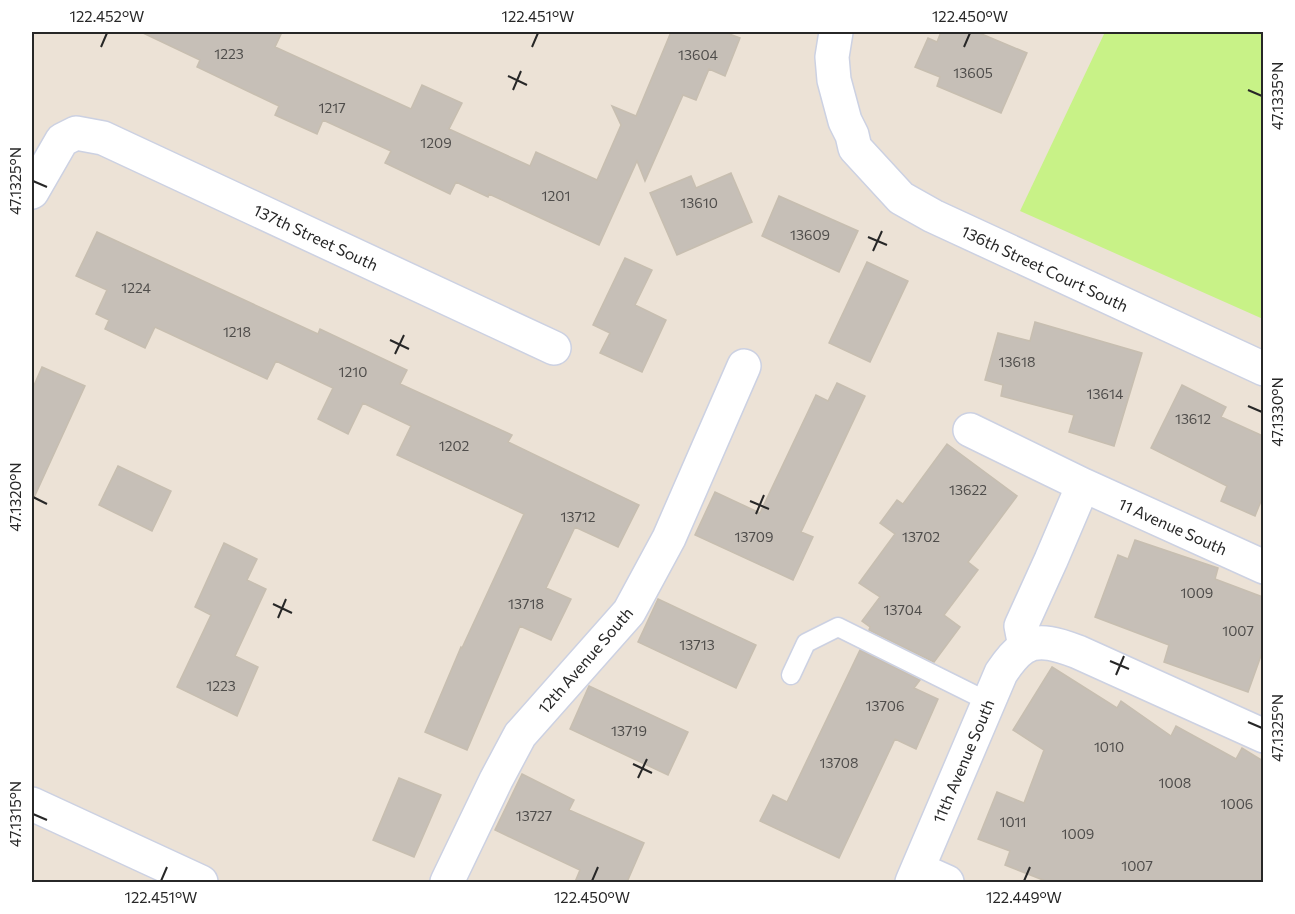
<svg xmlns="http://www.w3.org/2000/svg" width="1295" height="914" viewBox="0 0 1295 914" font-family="Commissioner,sans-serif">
  <rect width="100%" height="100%" fill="#ece2d6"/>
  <path fill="#c8f287" d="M1105,32H1263V319L1020,211Z"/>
  <path fill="#c6bfb7" stroke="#c7beb0" stroke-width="1.5" d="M141,32H282L275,47L411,109L422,85L462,103L449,129L530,166L536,152L597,180L621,125L612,106L636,116L671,32H724L740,38L725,76L709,69L696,100L683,95L645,181L637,161L599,245L489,194L488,197L456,182L450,194L385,163L391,151L323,120L317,134L275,115L279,106L197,67L200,60Z
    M941,32H977L1027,53L1001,113L937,86L940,77L915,67L928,38L937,42Z
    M731,173L752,222L677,255L650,193L691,176L696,188Z
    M779,196L858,231L839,272L762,236Z
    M97,232L318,334L320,329L407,370L400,384L512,435L508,442L639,505L618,547L575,527L546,588L571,599L551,640L520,626L467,750L425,732L461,647L462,648L524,514L397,455L411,426L363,403L348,434L318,419L333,388L276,361L267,379L155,327L145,348L105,329L109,320L96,314L107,290L76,276Z
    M625,258L652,270L635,305L666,320L642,372L600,353L610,333L593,325Z
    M867,262L908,281L870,362L829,343Z
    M1035,322L1142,353L1114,446L1069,432L1074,415L1001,396L1003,385L985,380L998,333L1030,341Z
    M42,367L85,386L32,502V390Z
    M837,383L865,396L801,532L813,537L793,580L695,535L715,492L760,513L816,395L828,401Z
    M1182,385L1226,407L1221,417L1263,436V496L1255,516L1221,501L1227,486L1151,448Z
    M947,444L1017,496L968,562L978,570L944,615L960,627L934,662L869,630L870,627L862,621L880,597L859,583L895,534L880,523L897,500L903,504Z
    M118,466L171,491L152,531L99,505Z
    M1135,540L1218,568L1215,579L1263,597V650L1248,692L1164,662L1169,645L1095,617L1118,555L1128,559Z
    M224,543L257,559L247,580L266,589L235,656L258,667L237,716L177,687L211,615L195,607Z
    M658,599L756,645L736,688L638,642Z
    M860,650L920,680L914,688L938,699L916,749L895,739L839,858L760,821L773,795L787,802Z
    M1052,667L1117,708L1121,701L1171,736L1176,726L1236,759L1242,748L1263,761V882H1048L1005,865L1010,851L978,839L997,792L1024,803L1044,750L1013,730Z
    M589,686L688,732L668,775L570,729Z
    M522,774L574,800L569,810L644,843L627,882H575L580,870L495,830Z
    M399,778L441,795L414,857L373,840Z"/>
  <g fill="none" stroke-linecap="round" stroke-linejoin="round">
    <defs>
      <path id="service" d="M791,675L806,643L838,627L989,702"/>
      <path id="minor" d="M836,32L832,57L834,80L845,121L852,135L855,148L901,198L933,216L1264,369
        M32,192L62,140L76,133L103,138L554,348
        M970,430L1083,485L1051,560L1021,626L1025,647
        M1083,485L1264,567
        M918,869L947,882
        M447,882L496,780L520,735L629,612L669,538L744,366
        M912,882L1001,673C1007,664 1014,654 1023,648C1039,637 1062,646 1078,652L1264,736"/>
      <path id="tertiary" d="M32,804L201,882"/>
    </defs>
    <use href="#service" stroke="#ccd1e2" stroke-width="21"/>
    <use href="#minor" stroke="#ccd1e2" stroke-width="36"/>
    <use href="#tertiary" stroke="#ccd1e2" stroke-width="36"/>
    <use href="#service" stroke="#fff" stroke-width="18"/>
    <use href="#minor" stroke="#fff" stroke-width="33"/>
    <use href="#tertiary" stroke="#fff" stroke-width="33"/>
  </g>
  <path fill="none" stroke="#272727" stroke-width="2" d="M101,47L107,33M532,47L538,33M964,47L970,33M508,76L527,85M513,90L521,71M1248,90L1262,96M33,181L47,187M868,237L887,245M873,251L882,231M390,340L409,349M395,354L404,335M1248,406L1262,412M33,497L47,504M750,501L769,509M756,514L764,495M273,604L292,613M278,618L286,599M1110,661L1129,669M1116,675L1124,656M1248,722L1262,728M633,764L652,773M638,778L647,759M33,814L47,820M161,881L167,867M592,881L598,867M1024,881L1030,867"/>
  <g text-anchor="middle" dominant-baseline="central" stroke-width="5" stroke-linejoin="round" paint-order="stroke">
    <g font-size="14" fill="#4f4d4b">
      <text x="229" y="53">1223</text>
      <text x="698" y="54">13604</text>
      <text x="973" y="72">13605</text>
      <text x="332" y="107">1217</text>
      <text x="436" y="142">1209</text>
      <text x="556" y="195">1201</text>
      <text x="699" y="202">13610</text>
      <text x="810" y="234">13609</text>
      <text x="136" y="287">1224</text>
      <text x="237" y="331">1218</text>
      <text x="1017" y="361">13618</text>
      <text x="353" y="371">1210</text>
      <text x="1105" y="393">13614</text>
      <text x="1193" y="418">13612</text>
      <text x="454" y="445">1202</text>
      <text x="968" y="489">13622</text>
      <text x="578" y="516">13712</text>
      <text x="754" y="536">13709</text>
      <text x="921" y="536">13702</text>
      <text x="1197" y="592">1009</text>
      <text x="526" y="603">13718</text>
      <text x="903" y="609">13704</text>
      <text x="1238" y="630">1007</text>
      <text x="697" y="644">13713</text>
      <text x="221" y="685">1223</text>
      <text x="885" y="705">13706</text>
      <text x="629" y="730">13719</text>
      <text x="1109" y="746">1010</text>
      <text x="839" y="762">13708</text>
      <text x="1175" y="782">1008</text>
      <text x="1237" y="803">1006</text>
      <text x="534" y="815">13727</text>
      <text x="1013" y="821">1011</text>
      <text x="1078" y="833">1009</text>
      <text x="1137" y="865">1007</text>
    </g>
    <g font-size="16" fill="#272727" stroke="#fff">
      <text transform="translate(316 237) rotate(25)">137th Street South</text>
      <text transform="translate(1045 268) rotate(25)">136th Street Court South</text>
      <text transform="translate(1173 526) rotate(24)">11 Avenue South</text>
      <text transform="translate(585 660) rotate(-49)">12th Avenue South</text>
      <text transform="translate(963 761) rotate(-67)">11th Avenue South</text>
    </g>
  </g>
  <rect width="1295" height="914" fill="none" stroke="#ffffff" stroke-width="66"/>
  <rect x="33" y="33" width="1229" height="848" fill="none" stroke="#272727" stroke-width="2"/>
  <g font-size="15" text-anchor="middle" fill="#272727">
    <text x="107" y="22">122.452°W</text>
    <text x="538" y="22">122.451°W</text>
    <text x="970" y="22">122.450°W</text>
    <text transform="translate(1278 96) rotate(-90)" y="5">47.1335°N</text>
    <text transform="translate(16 181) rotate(-90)" y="5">47.1325°N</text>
    <text transform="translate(1278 412) rotate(-90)" y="5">47.1330°N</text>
    <text transform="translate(16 497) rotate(-90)" y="5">47.1320°N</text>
    <text transform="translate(1278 728) rotate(-90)" y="5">47.1325°N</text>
    <text transform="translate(16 814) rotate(-90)" y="5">47.1315°N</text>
    <text x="161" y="903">122.451°W</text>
    <text x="592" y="903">122.450°W</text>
    <text x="1024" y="903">122.449°W</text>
  </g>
</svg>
